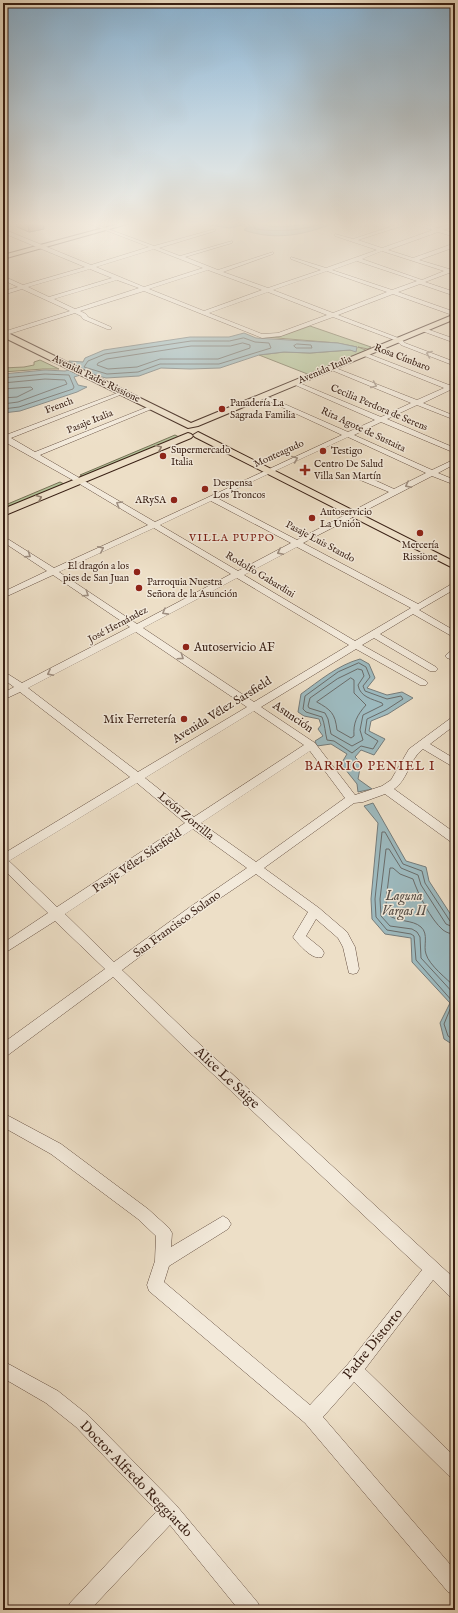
<svg xmlns="http://www.w3.org/2000/svg" width="458" height="1613" viewBox="0 0 458 1613" font-family="'IM FELL English',serif">
  <rect width="100%" height="100%" fill="#eddfc7"/>
  <filter id="stains"><feTurbulence type="fractalNoise" baseFrequency=".005" numOctaves="4"/><feColorMatrix values="0 0 0 0 .2 0 0 0 0 .09 0 0 0 0 .02 0 0 0 .5 -.17"/></filter>
  <radialGradient id="worn" r=".72"><stop offset=".6" stop-color="#630" stop-opacity="0"/><stop offset="1" stop-color="#630" stop-opacity=".3"/></radialGradient>
  <path fill="#b3c399" stroke="#767156" d="M310,326L371,347L368,349L358,347L368,351L310,375L259,355L284,352L310,353L350,350L356,351L357,347L337,343L265,337H279Z
    M40,360L59,369H43L3,372V368L24,367L34,365V362Z
    M175,435L179,437L84,477L80,475Z
    M60,482L64,484L3,510V506Z"/>
  <path fill="#9dbabf" stroke="#757c7b" d="M197,223H334C305,235 274,241 244,230L250,225L247,224L229,228Z
    M244,333L256,338L338,343L357,347L356,352L350,350L310,353L284,352L259,355L220,368L190,369L161,368L139,376L106,378L87,373L74,377L78,385L87,387L77,392L20,411L3,413V374L45,370L65,371L77,368L69,361L83,362L85,358L104,350L190,337H229Z
    M360,659L369,664L375,678L367,688L387,695L402,692L413,698L388,714L371,721L369,731L385,739L374,755L361,750L355,757L361,763L358,779L372,789L358,792L357,784L341,764L347,754L331,744L317,746L315,741L323,736L318,729L321,725L319,719L304,716L298,712L301,694C319,681 338,665 360,659Z
    M373,803L406,861L426,867L429,881L455,921V1046L444,1039L440,1023L450,1003L412,962L411,938L385,934L372,919L371,899L378,823L364,806Z"/>
  <g fill="none" stroke-linecap="round" stroke-linejoin="round">
    <path stroke="#6a6c6a" stroke-width="1" d="M252,223L255,229C279,232 301,231 324,223
      M258,223C273,230 295,226 311,223
      M244,338L255,342L269,343L271,348L219,364H160L138,372L107,374L84,367L88,361L105,354L191,341H229Z
      M243,343L250,345V348L218,359H160L137,367L108,369L97,365L98,363L107,359L191,346H230Z
      M297,344L311,345L312,348H296L294,346Z
      M3,378L45,374L69,375L74,387L73,389L19,407L3,409
      M3,383L45,379L65,380L67,384L18,402L3,404
      M3,389L31,387L33,389L17,397L3,398
      M359,663L366,667L370,677L363,686L365,691L387,699L401,696L403,699L386,710L367,719L365,733L378,741L373,749L361,746L352,753L334,741L327,740C325,732 325,725 322,717L306,712L303,709L305,696L338,672Z
      M358,669L362,670L364,676L358,685C360,697 372,699 382,703L383,705L363,715L360,730L363,740L352,746L331,734L328,719L325,713L309,708L308,706L310,698L337,679Z
      M351,678L354,680V693L366,705C357,715 353,723 354,736L351,738L337,730C335,713 331,710 317,702Z
      M455,923L450,921L425,883L422,871L403,864L385,832H382L375,899L376,917L387,930L411,934L414,936L416,960L453,1002L444,1024L448,1036L455,1041
      M455,928L446,924L421,885L418,875L401,868L389,849H386L380,899L381,916L390,926L412,929L417,932L420,937L421,958L455,995
      M455,934C451,934 447,933 443,930C431,920 418,894 413,879L400,874L393,868H390L386,900L387,914C398,923 412,919 421,927C429,934 423,946 426,954C429,965 447,979 455,987"/>
    <defs>
      <path id="minor" d="M87,223H92L154,246L215,229V231L159,248L180,256L232,241V243L185,257L218,270L273,252V254L223,272L268,288L321,270L291,259V257L326,268L377,250L335,236V234L353,239L402,223H408V224L358,240L382,248L433,230L411,224V223H417L438,228L455,223V226L443,230L455,233V237L438,232L388,250L413,258L455,243V247L419,260L449,269L455,267L453,273H449L425,282L455,292V296L420,284L398,292L455,312V316L393,294L338,315L401,339L405,343L455,362V366L401,345L397,341L333,317L281,336L262,338L144,291L80,311L86,314L88,317L111,327V329H107L83,319L81,316L75,313L3,336V332L70,311L22,289L3,295V291L18,287L3,280V276L23,285L85,267L3,233V229L91,265L149,247ZM154,249L203,268L144,287L96,267ZM382,251L444,271L422,280L362,259ZM357,261L417,281L392,290L332,270ZM90,269L112,278L49,297L28,287ZM208,270L262,290L204,311L149,289ZM327,271L387,292L333,313L273,290ZM117,280L139,288L75,309L54,299ZM268,292L327,315L278,333L262,334L209,313Z
        M424,328L455,339V343L422,331V329Z
        M362,353H366L449,385L455,383V391L450,390L423,403L455,416V420L417,405L387,419L455,448V453L381,422L354,435L432,470L455,459V464L438,473L455,480V485L432,476L303,543L418,604L455,582V589L419,610L455,631V638L413,614L380,634L436,667L438,669L436,671H430L374,638L362,645L426,681L428,683L426,685H420L356,649L261,707L315,743L355,795L382,786L391,780L409,749L451,718L455,717V725L430,744L455,759V768L423,749C409,759 408,780 394,789L455,833V843L451,842L385,794L363,802L354,803L264,868L319,908L347,932L355,947L359,969L357,973L353,974L349,973L343,947L338,938L316,919L306,936L322,949L324,953L322,957C312,960 302,947 295,940L293,937L308,912L256,874L198,913L122,970L192,1037L455,1279V1298L449,1296L433,1280L365,1369L455,1457V1479L449,1476L354,1382L323,1417L455,1570V1595L448,1592L305,1423L149,1291L147,1285L155,1261L156,1236L138,1219L51,1154L3,1127V1113L61,1144L148,1209L169,1228L172,1233L171,1247L218,1219L223,1216L228,1219L231,1224L228,1229L169,1266L164,1282L310,1405L348,1364L422,1270L182,1045L113,977L8,1055L3,1057V1043L105,969L55,921L3,954V943L48,913L3,869V854L130,777L20,692L3,700V693L14,687L3,679V671L22,683L130,627L53,575L3,598V592L47,571L3,542V536L54,568L148,525L78,483L3,441V435H6L120,392L125,393L11,438L35,452L150,406H154V408L40,455L155,522L342,435L260,397V395H264L348,432L375,420L293,384V382H297L381,417L411,403L329,369V367H333L417,400L444,388L362,355ZM348,437L426,473L394,489L359,473H353V477L389,492L297,540L217,498ZM211,501L291,543L238,571L160,525ZM154,528L231,574L137,624L59,572ZM297,547L411,608L355,641L244,575ZM237,578L349,645L254,702L143,628ZM136,632L247,707L138,772L28,688ZM254,711L304,745L194,817L145,778ZM310,751L345,798L256,862L201,823ZM137,783L185,823L57,907L9,861ZM193,829L247,868L190,907L114,962L65,914Z
        M455,649V657L450,659L447,658L445,656L452,650Z
        M3,1361L58,1391L88,1415L176,1505L258,1603L261,1610H239L170,1525L90,1610H67L70,1603L157,1511L76,1427L46,1403L3,1378Z"/>
      <path id="major" d="M122,223H131L3,259V255Z
        M455,314V319L198,426L188,428L3,337V332H6L191,423Z
        M198,432L455,562V569L195,437L193,435Z
        M188,433L191,434L193,436L191,438L3,516V509Z"/>
    </defs>
    <use href="#minor" stroke="#654f41" stroke-width="1"/>
    <use href="#major" stroke="#381f14" stroke-width="2"/>
    <use href="#minor" fill="#f3eadb" fill-rule="evenodd"/>
    <use href="#major" fill="#eddfc7" fill-rule="evenodd"/>
  </g>
  <path fill="#bb9177" stroke="#381f14" d="M16,223H43L44,229L29,232L17,227Z"/>
  <path fill="#997661" stroke="#381f14" d="M36,223H43L44,229L29,232L28,225Z"/>
  <path fill="#daa98a" stroke="#381f14" d="M23,223H36L28,225Z"/>
  <defs><path id="oneway-chevron" d="M-2-3.5L2.5 0L-2 3.5" fill="none" stroke-width="1.6" stroke-linecap="round" stroke-linejoin="round"/></defs>
  <g stroke="#9f8f81">
    <use href="#oneway-chevron" transform="translate(429 354) rotate(-159)"/>
    <use href="#oneway-chevron" transform="translate(374 385) rotate(22)"/>
    <use href="#oneway-chevron" transform="translate(295 459) rotate(-23)"/>
    <use href="#oneway-chevron" transform="translate(408 485) rotate(153)"/>
    <use href="#oneway-chevron" transform="translate(119 504) rotate(-149)"/>
    <use href="#oneway-chevron" transform="translate(101 549) rotate(-26)"/>
    <use href="#oneway-chevron" transform="translate(280 552) rotate(154)"/>
    <use href="#oneway-chevron" transform="translate(28 555) rotate(34)"/>
    <use href="#oneway-chevron" transform="translate(86 594) rotate(34)"/>
    <use href="#oneway-chevron" transform="translate(165 612) rotate(151)"/>
    <use href="#oneway-chevron" transform="translate(181 657) rotate(34)"/>
    <use href="#oneway-chevron" transform="translate(50 673) rotate(153)"/>
  </g>
  <g stroke="#927f6e">
    <use href="#oneway-chevron" transform="translate(159 448) rotate(-23)"/>
    <use href="#oneway-chevron" transform="translate(39 498) rotate(-23)"/>
  </g>
  <linearGradient id="sky" x2="0" y2="1"><stop stop-color="#8ab6d8"/><stop offset="0.5" stop-color="#f7f1e6"/><stop offset="1" stop-color="#f7f1e6" stop-opacity="0"/></linearGradient>
  <rect width="458" height="448" fill="url(#sky)"/>
  <g fill="#8f2418" stroke="#f3eadb" stroke-width="1.5">
    <circle cx="222" cy="409" r="4"/>
    <circle cx="323" cy="451" r="4"/>
    <circle cx="163" cy="456" r="4"/>
    <path d="M303 464h4v4h4v4h-4v4h-4v-4h-4v-4h4z"/>
    <circle cx="205" cy="489" r="4"/>
    <circle cx="174" cy="500" r="4"/>
    <circle cx="312" cy="518" r="4"/>
    <circle cx="420" cy="533" r="4"/>
    <circle cx="137" cy="572" r="4"/>
    <circle cx="139" cy="588" r="4"/>
    <circle cx="186" cy="647" r="4"/>
    <circle cx="184" cy="719" r="4"/>
  </g>
  <g text-anchor="middle" dominant-baseline="central" stroke-width="3" stroke-linejoin="round" paint-order="stroke">
    <g font-size="10" fill="#381f14" stroke="#f3eadb">
      <text transform="translate(402 358) rotate(21)">Rosa Címbaro</text>
      <text transform="translate(325 370) rotate(-23)">Avenida Italia</text>
      <text transform="translate(96 379) rotate(26)">Avenida Padre Rissione</text>
      <text transform="translate(59 406) rotate(-21)">French</text>
      <text transform="translate(379 408) rotate(23)">Cecilia Perdora de Serens</text>
      <text transform="translate(90 422) rotate(-22)">Pasaje Italia</text>
      <text transform="translate(363 430) rotate(25)">Rita Agote de Sustaita</text>
      <text transform="translate(279 454) rotate(-24)">Monteagudo</text>
      <text transform="translate(320 542) rotate(28)">Pasaje Luis Stando</text>
      <text transform="translate(260 575) rotate(31)">Rodolfo Gabardini</text>
      <text transform="translate(118 625) rotate(-28)">José Hernández</text>
    </g>
    <g font-size="10" fill="#381f14" stroke="#f3eadb" text-anchor="start">
      <text x="230" y="403">Panadería La<tspan x="230" dy="12">Sagrada Familia</tspan></text>
      <text x="171" y="450">Supermercado<tspan x="171" dy="12">Italia</tspan></text>
      <text x="331" y="451">Testigo</text>
      <text x="314" y="464">Centro De Salud<tspan x="314" dy="12">Villa San Martín</tspan></text>
      <text x="213" y="483">Despensa<tspan x="213" dy="12">Los Troncos</tspan></text>
      <text x="166" y="500" text-anchor="end">ARySA</text>
      <text x="320" y="512">Autoservicio<tspan x="320" dy="12">La Unión</tspan></text>
      <text x="420" y="545" text-anchor="middle">Mercería<tspan x="420" dy="12">Rissione</tspan></text>
      <text x="129" y="566" text-anchor="end">El dragón a los<tspan x="129" dy="12">pies de San Juan</tspan></text>
      <text x="147" y="582">Parroquia Nuestra<tspan x="147" dy="12">Señora de la Asunción</tspan></text>
    </g>
    <g font-size="11" letter-spacing="1" fill="#7a1f14" stroke="#f3eadb">
      <text x="232" y="538">VILLA PUPPO</text>
    </g>
    <g font-size="12" fill="#381f14" stroke="#f3eadb" text-anchor="start">
      <text x="194" y="647">Autoservicio AF</text>
      <text x="176" y="719" text-anchor="end">Mix Ferretería</text>
    </g>
    <g font-size="12" fill="#381f14" stroke="#f3eadb">
      <text transform="translate(222 710) rotate(-32)">Avenida Vélez Sarsfield</text>
      <text transform="translate(293 717) rotate(34)">Asunción</text>
      <text transform="translate(186 816) rotate(39)">León Zorrilla</text>
      <text transform="translate(137 861) rotate(-34)">Pasaje Vélez Sársfield</text>
      <text transform="translate(177 924) rotate(-36)">San Francisco Solano</text>
    </g>
    <g font-size="13" letter-spacing="1" fill="#7a1f14" stroke="#f3eadb">
      <text x="370" y="766">BARRIO PENIEL I</text>
    </g>
    <g font-size="13" font-style="italic" fill="#564e47" stroke="#f3eadb">
      <text x="404" y="896">Laguna<tspan x="404" dy="15">Vargas II</tspan></text>
    </g>
    <g font-size="14" fill="#381f14" stroke="#f3eadb">
      <text transform="translate(227 1078) rotate(43)">Alice Le Saige</text>
      <text transform="translate(373 1344) rotate(-51)">Padre Distorto</text>
      <text transform="translate(136 1479) rotate(46)">Doctor Alfredo Reggiardo</text>
    </g>
  </g>
  <rect width="458" height="1613" fill="none" stroke="#eddfc7" stroke-width="16"/>
  <rect x="4" y="4" width="450" height="1605" fill="none" stroke="#381f14" stroke-width="2"/>
  <rect x="8" y="8" width="442" height="1597" fill="none" stroke="#381f14"/>
  <rect width="100%" height="100%" filter="url(#stains)"/>
  <rect width="100%" height="100%" fill="url(#worn)"/>
</svg>
